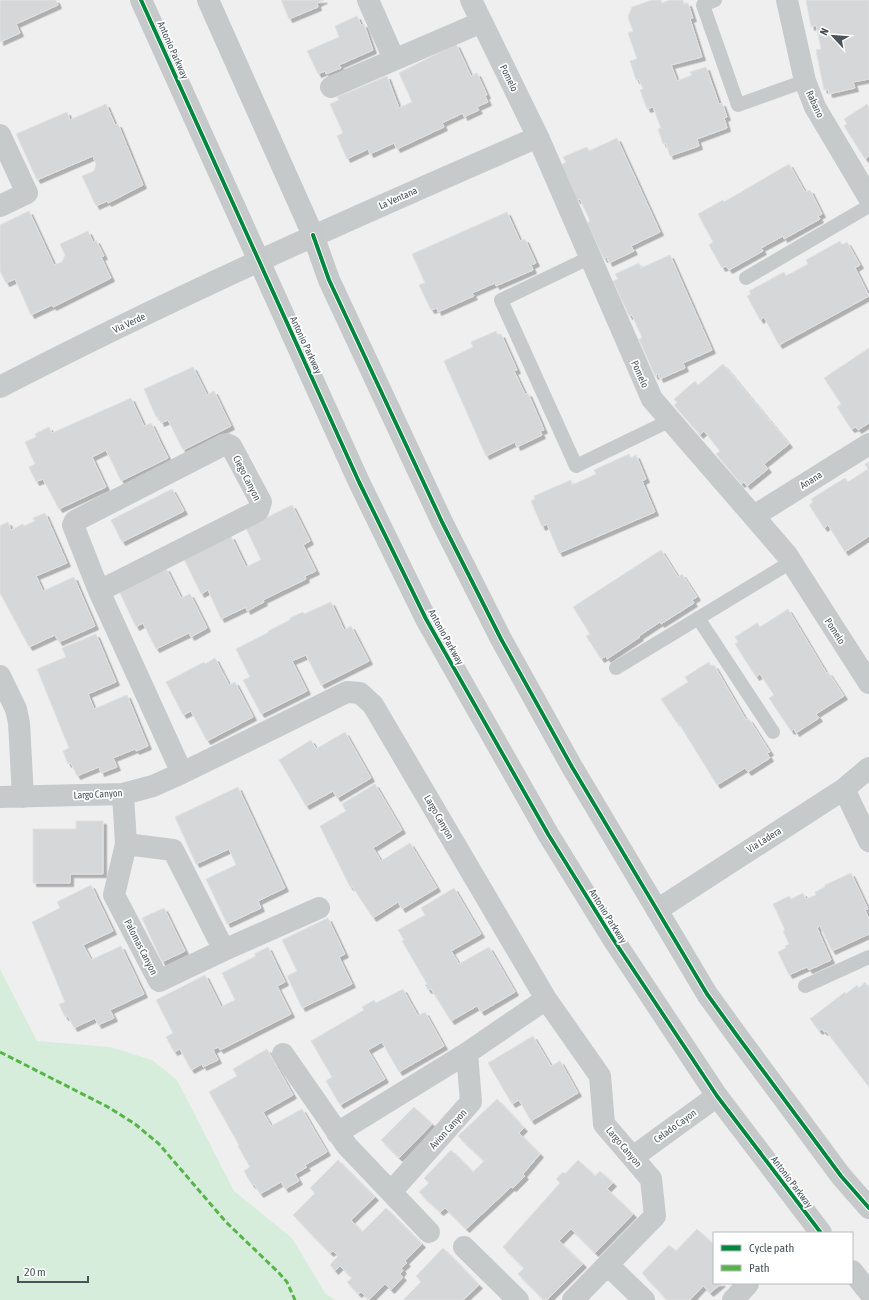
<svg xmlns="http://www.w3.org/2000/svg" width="869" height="1300" viewBox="0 0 869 1300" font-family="'Asap Condensed',sans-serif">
  <defs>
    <filter id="shadow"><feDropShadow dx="3.5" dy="3.5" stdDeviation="0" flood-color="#0004"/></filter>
  </defs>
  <rect width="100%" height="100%" fill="#f0efef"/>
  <path fill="#d6eddb" d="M0,969L37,1041L110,1047L152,1060L177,1080L234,1191L292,1238L325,1293L335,1300H0Z"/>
  <path fill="#d6d7d8" stroke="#e1e1e2" filter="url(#shadow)" d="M0,0H56L58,5L16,24L20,33L0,42Z
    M281,0H324L317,3L318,7L289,19Z
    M652,0H661L662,3L670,0H683L684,4L688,3L693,18L690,19L702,57L671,65L677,81L692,75L690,72L706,67L719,104L722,103L727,117L724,118L727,128L697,139L699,146L670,156L666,143L663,144L658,129L661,128L653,107L647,109L640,90L643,89L639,79L636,80L630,61L637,59L628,33L633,31L628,17L632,7Z
    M806,0H869V79L853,82L855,88L829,94L828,89L824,90L816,50L821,49L816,25L811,27Z
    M357,16L361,25L364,24L373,50L339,65L341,68L326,74L325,71L318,74L307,51L339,37L335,26Z
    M456,44L471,76L477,73L487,95L485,96L488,102L477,107L479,110L464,117L463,113L442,123L444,127L397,149L394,143L370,154L368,149L347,159L337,136L343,133L330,104L339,100L337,97L387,76L399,108L412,102L399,73Z
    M106,104L115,125L118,124L143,185L108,203L107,201L96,206L82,176L94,171L96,164L93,156L37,180L16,134L67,112L70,120Z
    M867,104L869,108V156L865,159L844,126L847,124L844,119Z
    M617,138L660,232L631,246L634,251L609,263L607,257L604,259L587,223L590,221L580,199L577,200L561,165L566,162L563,157L587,147L589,151Z
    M789,164L805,192L810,190L822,214L818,216L820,219L784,239L783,236L761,248L763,251L729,270L726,266L722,268L709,245L713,242L698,214L723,200L724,202Z
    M29,211L54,265L62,262L65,255L60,244L88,231L93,242L96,240L104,256L101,257L111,278L53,307L52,305L31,315L15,279L6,283L0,271V225Z
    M507,212L520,241L525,239L536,263L531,265L533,270L496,286L495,283L472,293L474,296L438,312L437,308L431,310L419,285L425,283L412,254Z
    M840,241L842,245L847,242L860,265L855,268L869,296L779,345L764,317L760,320L747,296L751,294L749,291L784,272L786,276L808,264L806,260Z
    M670,255L712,350L683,363L685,368L660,379L658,374L655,376L639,339L642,338L632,315L629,316L613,281L618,279L615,274L639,263L641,268Z
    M496,331L498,336L501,334L517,370L514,371L525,394L528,393L544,430L540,431L542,435L517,447L515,442L486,456L444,361L473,347L471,342Z
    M869,348V423L858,430L856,427L851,429L837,407L841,404L824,378Z
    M723,364L789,444L764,464L768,469L747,486L744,482L741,484L716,454L720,451L704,431L700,435L674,405L677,403L674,399L695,381L698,385Z
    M193,367L207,395L214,391L231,426L183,450L168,420L161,423L158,416L156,417L144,389Z
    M131,398L144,426L151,423L168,458L121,481L106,450L92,457L106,487L59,509L43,479L36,482L29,467L35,464L25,442L36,437L35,434L49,427L52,433Z
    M629,454L631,458L636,455L646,479L642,481L655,512L559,553L547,524L542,527L531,501L535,499L534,496L571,480L572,485L596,474L594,470Z
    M869,462V536L845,552L828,525L824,528L809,505L813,502L811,499L845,478L848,482L868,469L865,464Z
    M172,489L184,511L122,542L111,520Z
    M292,505L310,541L303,545L316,571L305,576L306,579L263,600L264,602L247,611L246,607L221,619L208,590L201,594L184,559L231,536L246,567L261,560L246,528Z
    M45,513L67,563L36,576L43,591L74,577L95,626L59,642L55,635L29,647L0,593V526L8,522L11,530L23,524L24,526L35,521L33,518Z
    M661,550L678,577L682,574L697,597L692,600L694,603L661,624L660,622L639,636L640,637L607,659L606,656L601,659L586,636L590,634L573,607Z
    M166,568L181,598L190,594L207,628L191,637L189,633L156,649L143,623L136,627L119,591Z
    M331,602L344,630L351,626L369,661L321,685L306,655L292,661L307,691L261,714L243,680L250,677L236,649L269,632L268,631L290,620V618L303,612L304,614Z
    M788,609L827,674L828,672L844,696L816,714L819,718L796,733L794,729L791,731L769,698L774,695L760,674L756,677L735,644L738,642L735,637L757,623L760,627Z
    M96,634L116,682L88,694L94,709L127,695L148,746L136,751L135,749L113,758L117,767L101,773L99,767L77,776L71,763L68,764L63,751L69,748L37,669L66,657L62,648Z
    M215,658L229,685L235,682L253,717L207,741L191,711L183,715L166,682L204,662L205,664Z
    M709,662L711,667L714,665L746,720L749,719L770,752L767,753L770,758L748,772L745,768L717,785L678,722L677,723L661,699L688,682L685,677Z
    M345,732L371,778L337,798L333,791L306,806L279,760L311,740L316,749Z
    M375,784L402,830L373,848L381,861L410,843L437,888L402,909L398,902L373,918L352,886L350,887L320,826L346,811L342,804Z
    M238,787L285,888L258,901L261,908L227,924L206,879L236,865L229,849L196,864L175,817Z
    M76,821H103V874H70V883H33V829H76Z
    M851,873L868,909L865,910L869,919V934L832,951L820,926L817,928L831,960L809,970L807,967L789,975L778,952L786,948L785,946L789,944L783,931L785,930L773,904L789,896L791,899L803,893L806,899L816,895L815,892L825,887V885Z
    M91,885L113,931L83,945L91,960L121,946L144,994L110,1010L114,1018L98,1025L95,1018L74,1028L68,1016L65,1017L59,1004L65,1002L32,922L60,908L57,902Z
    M454,888L481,934L451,951L459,964L489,947L515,992L481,1012L477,1006L451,1021L431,989L428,990L425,985L427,984L402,941L404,940L398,930L425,915L421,908Z
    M164,908L185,951L162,962L142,918Z
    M328,918L345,954L339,957L352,984L302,1008L287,976L297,971L282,940Z
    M268,947L285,982L277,986L291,1014L220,1050L218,1047L213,1050L218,1060L203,1067L202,1064L191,1070L180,1049L174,1052L166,1037L173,1033L156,1000L205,975L221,1007L235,1000L222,973L256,956L254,954Z
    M865,982L869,987V1087L826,1031L824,1032L822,1029L819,1031L810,1019L845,992L846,994L857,985L859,988Z
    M403,989L418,1016L425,1012L444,1046L399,1072L382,1042L368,1050L385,1079L340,1105L326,1081L332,1077L311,1041L364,1010L362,1007L374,1000L376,1003Z
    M533,1036L551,1066L560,1061L578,1093L531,1121L519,1100L512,1104L488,1063Z
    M267,1049L293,1095L263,1112L271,1126L302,1109L327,1152L305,1165L307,1167L295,1174L299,1181L285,1189L281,1182L260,1194L254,1184L252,1185L244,1171L250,1167L238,1146L239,1145L209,1092L237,1076L233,1069Z
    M497,1099L524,1128L519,1133L540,1154L523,1174L525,1176L513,1188L511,1187L466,1229L445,1208L440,1212L419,1192L429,1183L424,1178L451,1150L473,1172L484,1161L458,1136Z
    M414,1107L432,1124L399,1158L381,1140Z
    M338,1160L375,1197L351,1220L362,1232L386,1208L422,1244L405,1261L407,1263L401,1268L403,1270L400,1274L403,1277L391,1290L385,1284L369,1300L361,1292L358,1294L347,1282L352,1278L340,1266L335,1271L330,1265L338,1256L333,1251L330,1253L293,1215L315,1193L310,1188Z
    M578,1160L595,1176L600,1171L613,1183L607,1189L633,1214L595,1253L571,1229L559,1241L583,1264L547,1300H544L518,1274L524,1268L503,1247L560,1183L556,1179L563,1172L565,1174Z
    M697,1229L714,1245V1283H722L710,1293L703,1286L690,1300H667L642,1273L669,1245L676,1251Z
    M443,1248L479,1285L463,1300H403L421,1282L416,1276Z"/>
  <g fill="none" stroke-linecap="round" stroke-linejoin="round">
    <path stroke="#c7cacb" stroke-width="14" d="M715,0L703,5L738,105L805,81
      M589,258L501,300L576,466L669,421
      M746,278L869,206
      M698,618L773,732
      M616,668L791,562
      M805,986L869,957"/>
    <path stroke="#c7cacb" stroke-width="22" d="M368,0L394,59
      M471,0L538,137L652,399L787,555L869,683
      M787,0L805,81L815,107L869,198
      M331,87L482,22
      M0,135L27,193L0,206
      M0,387C175,296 356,216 538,137
      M754,516L869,444
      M99,591L258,511L261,502L231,446L226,444L223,445L75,521L73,525L99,591L182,773
      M0,676L16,709L19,723L23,797
      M844,789L869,841
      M123,794L126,844L114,895L159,981L224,950L319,908
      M0,797L123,794L153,786L182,773L347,692L360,693L373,705L546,999L600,1076L604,1124L651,1179L655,1216L573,1300
      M126,844L173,850L224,950
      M657,910L844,789L869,768
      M283,1054L347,1146L429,1232
      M337,1133L467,1053L546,999
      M633,1157L717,1096
      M391,1192L471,1102L467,1053
      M464,1247L518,1300
      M608,1265L644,1300
      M733,1300L748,1284"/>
    <path stroke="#c5c9ca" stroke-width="22" d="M141,0L359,482L426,619L548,834L613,939L717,1096L821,1233
      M208,0L313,235L329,280L442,522L501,639L572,767L707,994L738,1037L841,1176L869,1208
      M852,1271L869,1292"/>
    <path stroke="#57b448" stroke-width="3" stroke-dasharray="6 3" stroke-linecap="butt" d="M0,1052L108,1107L135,1124L159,1144L226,1222L279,1273L287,1282L295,1300"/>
    <defs>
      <path id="cycleway" d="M141,0L359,482L426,619L548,834L613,939L717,1096L821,1233
        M313,235L329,280L442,522L501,639L572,767L707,994L738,1037L841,1176L869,1208"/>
    </defs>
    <use href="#cycleway" stroke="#fff" stroke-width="6"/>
    <use href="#cycleway" stroke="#00873e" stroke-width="4"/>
  </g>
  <g text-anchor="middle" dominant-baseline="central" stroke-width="3.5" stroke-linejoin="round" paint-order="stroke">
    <g font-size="10" fill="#48545a" stroke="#fff">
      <text transform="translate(173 50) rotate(66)">Antonio Parkway</text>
      <text transform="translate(509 78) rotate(64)">Pomelo</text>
      <text transform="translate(815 104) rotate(65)">Rabano</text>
      <text transform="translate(398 198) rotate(-24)">La Ventana</text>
      <text transform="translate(129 323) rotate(-25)">Via Verde</text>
      <text transform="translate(306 345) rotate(65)">Antonio Parkway</text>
      <text transform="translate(640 374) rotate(66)">Pomelo</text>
      <text transform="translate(247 478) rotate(63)">Ciego Canyon</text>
      <text transform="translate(811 480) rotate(-32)">Anana</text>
      <text transform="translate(835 631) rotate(57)">Pomelo</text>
      <text transform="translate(446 637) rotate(61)">Antonio Parkway</text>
      <text transform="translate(98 794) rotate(-3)">Largo Canyon</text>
      <text transform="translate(439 817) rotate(60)">Largo Canyon</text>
      <text transform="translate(764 840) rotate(-32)">Via Ladera</text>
      <text transform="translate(608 916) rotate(58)">Antonio Parkway</text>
      <text transform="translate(141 947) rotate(63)">Palomas Canyon</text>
      <text transform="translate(675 1126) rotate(-36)">Celado Cayon</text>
      <text transform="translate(448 1129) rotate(-48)">Avion Canyon</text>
      <text transform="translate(624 1147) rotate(50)">Largo Canyon</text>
      <text transform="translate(792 1182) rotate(53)">Antonio Parkway</text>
    </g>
  </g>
  <rect x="713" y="1232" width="140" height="52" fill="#ffffff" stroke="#b6bbbd"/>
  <rect x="721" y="1245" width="20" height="6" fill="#00873e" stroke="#b6bbbd"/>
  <text x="749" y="1252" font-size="12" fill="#48545a">Cycle path</text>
  <rect x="721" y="1265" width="20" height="6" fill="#57b448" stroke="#b6bbbd"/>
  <text x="749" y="1272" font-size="12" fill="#48545a">Path</text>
  <g transform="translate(833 36) rotate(296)" stroke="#ffffff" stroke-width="3" paint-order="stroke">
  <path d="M0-3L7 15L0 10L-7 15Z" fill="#48545a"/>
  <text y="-6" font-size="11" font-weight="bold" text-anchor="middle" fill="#48545a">N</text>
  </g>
  <path d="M18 1276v6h70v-6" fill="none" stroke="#48545a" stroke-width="2"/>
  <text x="24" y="1276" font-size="12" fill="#48545a" stroke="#ffffff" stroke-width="3" paint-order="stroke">20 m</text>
</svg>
